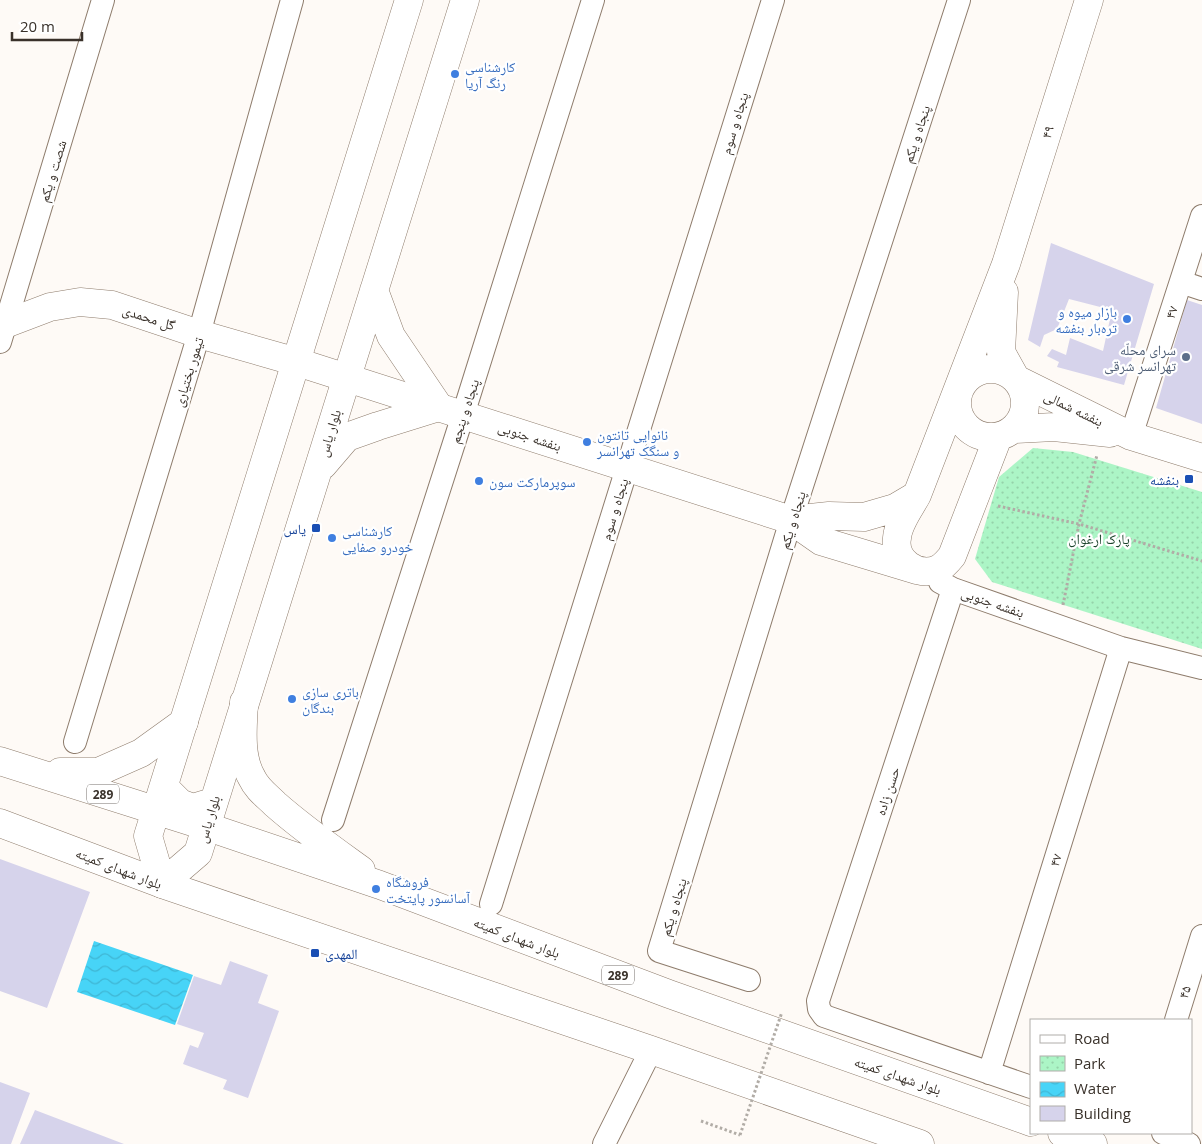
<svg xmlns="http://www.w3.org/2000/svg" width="1202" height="1144" viewBox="0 0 1202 1144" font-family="'Open Sans','Noto Naskh Arabic',sans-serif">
  <defs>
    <pattern id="park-dots" width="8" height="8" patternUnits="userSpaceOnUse" patternTransform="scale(1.25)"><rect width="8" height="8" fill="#acf5c6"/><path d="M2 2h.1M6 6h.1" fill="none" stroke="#95d2aa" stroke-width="1.8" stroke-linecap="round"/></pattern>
    <pattern id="water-waves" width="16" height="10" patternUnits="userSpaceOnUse" patternTransform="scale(1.25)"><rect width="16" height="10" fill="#47d4f7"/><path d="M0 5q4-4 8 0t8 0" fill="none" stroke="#3fb6d4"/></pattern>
  </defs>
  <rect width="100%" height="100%" fill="#fefaf6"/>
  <path fill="url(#park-dots)" d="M1033,448L1073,452L1202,492V649L992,582L975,559L999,477Z"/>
  <path fill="url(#water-waves)" d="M94,941L193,975L175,1025L77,992Z"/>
  <path fill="#d6d3eb" d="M1051,243L1154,284L1124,385L1057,367L1059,362L1047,356L1052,349L1066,355L1070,338L1103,351L1112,310L1069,299L1057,329L1044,335L1040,347L1028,340Z
    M1187,300L1202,305V424L1156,408Z
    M0,859L90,892L47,1008L0,991Z
    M230,961L268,975L258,1003L279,1011L248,1098L223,1089L227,1080L183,1064L190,1045L198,1048L204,1033L177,1024L194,976L221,985Z
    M0,1082L30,1093L11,1144H0Z
    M35,1110L124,1144H20Z"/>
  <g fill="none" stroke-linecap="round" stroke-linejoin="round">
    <defs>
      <path id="minor" d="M1181,282L1202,289
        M0,342L103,0
        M1131,436L1202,216
        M940,582L953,589L1121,648L1202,668
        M953,589L818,1001L819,1009L824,1016L1031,1087
        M75,742L199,334L292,0
        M333,820L463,415L593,0
        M491,904L773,0
        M749,980L659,951L791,520L959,0
        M1176,1020L1202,936
        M989,1073L1121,648
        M1163,1133L1189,1144
        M604,1144L651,1050"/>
      <path id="tertiary" d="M1004,292L1001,352L1016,379L1131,436L1202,458
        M0,326L50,307L80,302L112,305L199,334L297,362L791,520L821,541L917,570
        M957 403a34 34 0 1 1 68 0a34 34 0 1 1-68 0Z
        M1014,429L1054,427L1110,433
        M998,437L952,556C948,561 944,566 938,569C917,578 893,560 897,538C898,523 910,508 917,495L1006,264L1089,0
        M791,520L829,516L864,517L895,508L917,495"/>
      <path id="secondary" d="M409,0L148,836L162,884L198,853L465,0
        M323,465L347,437L378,426L439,407L391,336L374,290
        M164,787L180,803L193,808L213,802"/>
      <path id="primary" d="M244,702C243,726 239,756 252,778C257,789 267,796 275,804C302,828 332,849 361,870
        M0,761L205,826L380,885L669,994L1031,1122
        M60,772H98L141,753L184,722
        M0,823L162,884L651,1050L920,1144
        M1062,1133L1093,1144"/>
    </defs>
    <use href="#minor" stroke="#8e7c6c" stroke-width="24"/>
    <use href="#tertiary" stroke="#8e7c6c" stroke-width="29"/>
    <use href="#secondary" stroke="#8e7c6c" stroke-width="29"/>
    <use href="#primary" stroke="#8e7c6c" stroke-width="29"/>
    <path stroke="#b1aca6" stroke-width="3" stroke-dasharray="2.5 2.5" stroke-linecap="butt" d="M998,506L1079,524L1202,561
      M1063,605L1079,524L1097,455
      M701,1121L740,1135"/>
    <use href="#minor" stroke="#fff" stroke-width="22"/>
    <use href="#tertiary" stroke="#fff" stroke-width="28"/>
    <use href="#secondary" stroke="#fff" stroke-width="28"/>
    <use href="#primary" stroke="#fff" stroke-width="28"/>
    <path stroke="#b1aca6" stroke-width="3" stroke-dasharray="2.5 2.5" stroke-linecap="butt" d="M740,1135L782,1012"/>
  </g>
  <g fill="#3f7fe0" stroke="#fff" stroke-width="2">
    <circle cx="455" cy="74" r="5"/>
    <circle cx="1127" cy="319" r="5"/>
    <circle cx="587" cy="442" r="5"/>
    <circle cx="479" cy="481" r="5"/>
    <circle cx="332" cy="538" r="5"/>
    <circle cx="292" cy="699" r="5"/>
    <circle cx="376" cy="889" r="5"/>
  </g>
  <circle fill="#5c6f8a" stroke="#fff" stroke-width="2" cx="1186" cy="357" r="5"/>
  <g fill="#1a4fb4" stroke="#fff" stroke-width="2">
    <rect x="1184" y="474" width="10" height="10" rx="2.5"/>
    <rect x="311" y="523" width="10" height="10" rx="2.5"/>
    <rect x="310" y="948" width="10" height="10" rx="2.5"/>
  </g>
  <g text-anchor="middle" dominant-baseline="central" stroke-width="4.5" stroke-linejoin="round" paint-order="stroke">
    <g fill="#fff" stroke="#746f6a" stroke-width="1">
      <rect x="87" y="784.5" width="32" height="19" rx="4"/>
      <rect x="602" y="965.5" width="32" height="19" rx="4"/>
    </g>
    <g font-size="12" font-weight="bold" fill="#39312a">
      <text x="103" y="794">289</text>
      <text x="618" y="975">289</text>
    </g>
    <g font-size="14" fill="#366cbe" stroke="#fff" text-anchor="start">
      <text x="465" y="66">کارشناسی<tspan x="465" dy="16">رنگ آریا</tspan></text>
      <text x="1117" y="311" text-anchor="end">بازار میوه و<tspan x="1117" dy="16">تره‌بار بنفشه</tspan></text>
      <text x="597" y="434">نانوایی تانتون<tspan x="597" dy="16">و سنگک تهرانسر</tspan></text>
      <text x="489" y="481">سوپرمارکت سون</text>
      <text x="342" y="530">کارشناسی<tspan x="342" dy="16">خودرو صفایی</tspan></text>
      <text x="302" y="691">باتری سازی<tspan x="302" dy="16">بندگان</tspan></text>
      <text x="386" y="881">فروشگاه<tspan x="386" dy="16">آسانسور پایتخت</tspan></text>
    </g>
    <g font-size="14" fill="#39312a" stroke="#fff">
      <text transform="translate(734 123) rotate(-73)">پنجاه و سوم</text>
      <text transform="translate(1047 132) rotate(-73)">۴۹</text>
      <text transform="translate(916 134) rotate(-72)">پنجاه و یکم</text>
      <text transform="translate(52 171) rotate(-73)">شصت و یکم</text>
      <text transform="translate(1171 312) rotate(-72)">۴۷</text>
      <text transform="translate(149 317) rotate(18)">گل محمدی</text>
      <text transform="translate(188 372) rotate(-73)">تیمور بختیاری</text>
      <text transform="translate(1074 408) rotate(26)">بنفشه شمالی</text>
      <text transform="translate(464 411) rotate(-72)">پنجاه و پنجم</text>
      <text transform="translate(329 433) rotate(-73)">بلوار یاس</text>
      <text transform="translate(530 436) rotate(18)">بنفشه جنوبی</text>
      <text transform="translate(614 509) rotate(-73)">پنجاه و سوم</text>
      <text transform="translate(792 520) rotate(-73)">پنجاه و یکم</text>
      <text transform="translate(993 602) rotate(19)">بنفشه جنوبی</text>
      <text transform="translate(887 791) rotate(-72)">حسن زاده</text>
      <text transform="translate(208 819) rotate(-73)">بلوار یاس</text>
      <text transform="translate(1055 860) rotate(-73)">۴۷</text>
      <text transform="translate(119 868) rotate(21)">بلوار شهدای کمیته</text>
      <text transform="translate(673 907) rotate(-73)">پنجاه و یکم</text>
      <text transform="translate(517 937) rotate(21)">بلوار شهدای کمیته</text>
      <text transform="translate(1184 992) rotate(-73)">۴۵</text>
      <text transform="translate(898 1075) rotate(19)">بلوار شهدای کمیته</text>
    </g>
    <g font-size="14" fill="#4e5e75" stroke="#fff" text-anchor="end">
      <text x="1176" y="349">سرای محلّه<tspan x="1176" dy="16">تهرانسر شرقی</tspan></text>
    </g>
    <g font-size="14" fill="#164399" stroke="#fff" text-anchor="end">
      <text x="1179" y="479">بنفشه</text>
      <text x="306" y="528">یاس</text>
      <text x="325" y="953" text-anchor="start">المهدی</text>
    </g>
    <g font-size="14" fill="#1a432b" stroke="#fff">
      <text x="1099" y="538">پارک ارغوان</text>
    </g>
  </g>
  <rect x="1030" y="1019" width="162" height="115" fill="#ffffff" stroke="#b0adaa"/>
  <rect x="1040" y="1035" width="25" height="8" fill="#ffffff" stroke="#b0adaa"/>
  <text x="1074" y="1044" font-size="15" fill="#39312a">Road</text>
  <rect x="1040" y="1056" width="25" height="15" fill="url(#park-dots)" stroke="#b0adaa"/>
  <text x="1074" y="1069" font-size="15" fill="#39312a">Park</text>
  <rect x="1040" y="1082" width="25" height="15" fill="url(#water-waves)" stroke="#b0adaa"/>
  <text x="1074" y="1094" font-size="15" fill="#39312a">Water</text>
  <rect x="1040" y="1106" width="25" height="15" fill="#d6d3eb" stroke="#b0adaa"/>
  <text x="1074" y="1119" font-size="15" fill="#39312a">Building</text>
  <path d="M12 32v8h70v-8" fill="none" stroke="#39312a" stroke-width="2.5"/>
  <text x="20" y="32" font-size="15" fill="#39312a" stroke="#ffffff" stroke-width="4" paint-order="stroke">20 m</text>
</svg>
